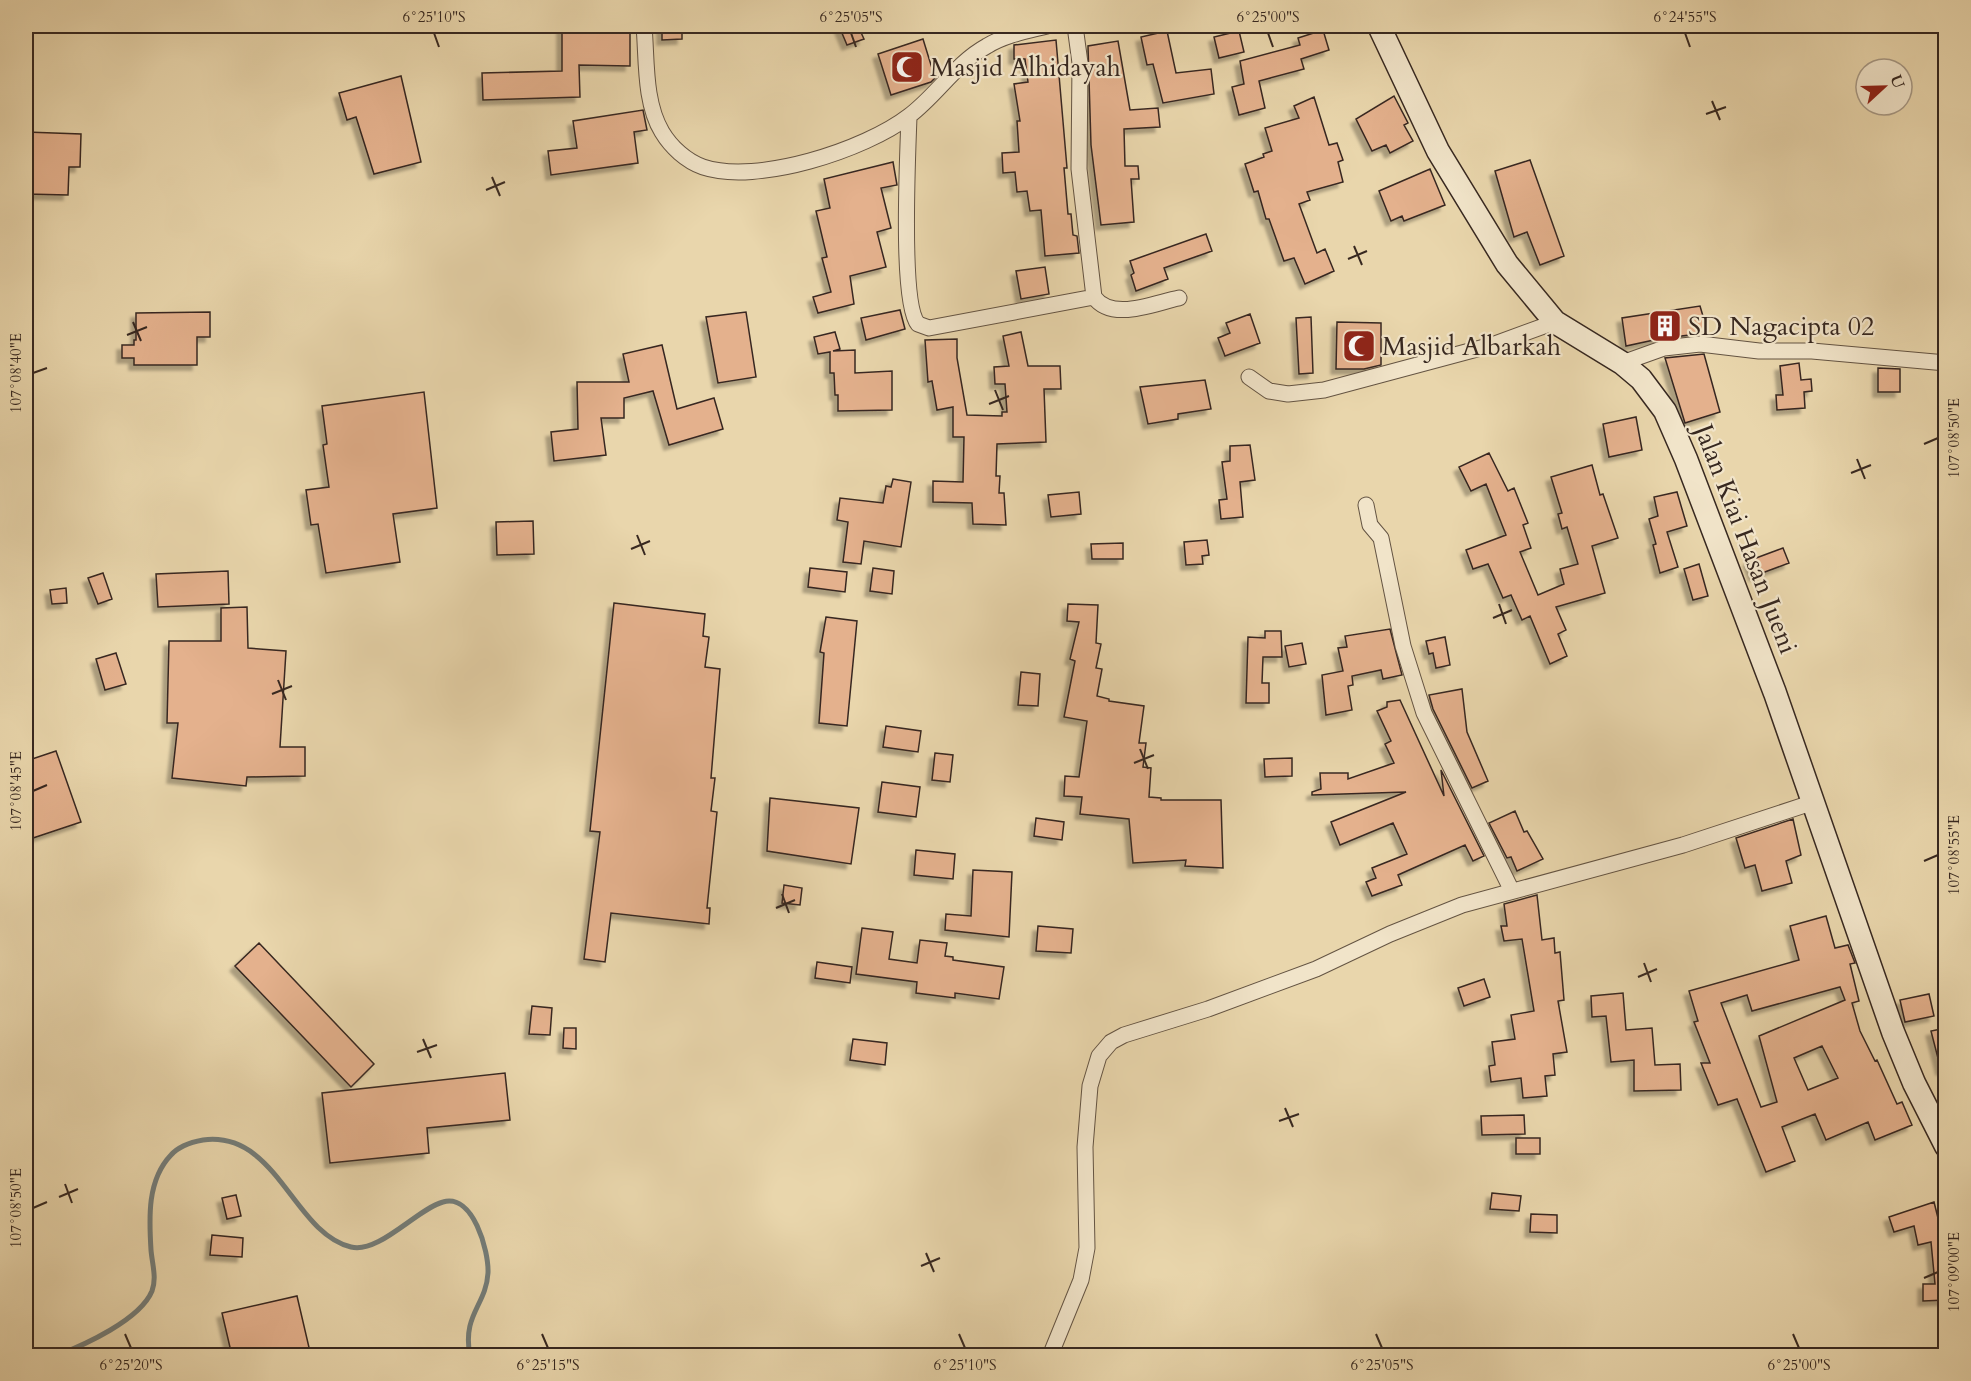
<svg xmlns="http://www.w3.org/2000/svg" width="1971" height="1381" viewBox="0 0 1971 1381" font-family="Cardo,serif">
  <defs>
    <filter id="shadow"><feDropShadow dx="-5" dy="5" stdDeviation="1.5" flood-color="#0004"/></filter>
  </defs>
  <rect width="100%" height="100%" fill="#e9d6ac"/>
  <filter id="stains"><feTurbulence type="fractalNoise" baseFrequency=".00333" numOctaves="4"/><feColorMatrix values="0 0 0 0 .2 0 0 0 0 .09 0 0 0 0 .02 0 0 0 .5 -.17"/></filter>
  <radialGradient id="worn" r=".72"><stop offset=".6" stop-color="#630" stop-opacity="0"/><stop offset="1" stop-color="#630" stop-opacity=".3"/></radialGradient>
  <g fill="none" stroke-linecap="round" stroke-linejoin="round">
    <path stroke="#747d79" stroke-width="5" d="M26,1353L29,1356
      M56,1356C84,1345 140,1320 152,1291C157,1278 152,1263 151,1250C149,1218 147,1180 171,1155C178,1147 192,1142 203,1140C277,1130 293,1233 351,1247C379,1254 417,1209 443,1202C473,1193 489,1251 488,1273C486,1306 462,1314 470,1356"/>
  </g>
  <path fill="#e4b18d" stroke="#372820" stroke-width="1.5" fill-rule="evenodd" filter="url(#shadow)" d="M562,26H630V66L579,65L580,97L483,100L482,73L562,71Z
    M662,26H682V39L662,40Z
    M839,26H858L864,39L847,45Z
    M1323,30L1329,50L1301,59L1304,69L1259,81L1265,108L1239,115L1232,87L1244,84L1240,61L1300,45L1298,38Z
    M1167,31L1176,73L1211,69L1214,94L1163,103L1153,64L1147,65L1141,37Z
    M1239,31L1244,52L1219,58L1214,37Z
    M923,39L935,78L931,82L891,95L878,54Z
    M1056,40L1067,168H1064L1068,214H1071L1073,235L1077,236L1079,253L1045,256L1041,210L1030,211L1027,191L1017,192L1015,172L1003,173L1002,153L1019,152L1017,121H1020L1014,84L1028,82L1025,59H1014V45Z
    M1118,41L1130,110L1158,108L1160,127L1124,129L1125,166H1138L1139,179H1131L1134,222L1101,225L1091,145L1088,46Z
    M401,76L421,162L374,174L356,117L347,120L339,93Z
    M1394,96L1408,123L1404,125L1413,141L1390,153L1386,145L1372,151L1356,119Z
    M1314,97L1329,145L1337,143L1343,160L1338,162L1343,182L1307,192L1310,200L1299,204L1317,253L1325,249L1334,271L1305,284L1294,258L1284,261L1269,219H1266L1258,191L1254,192L1245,164L1264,157L1263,154L1272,151L1265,128L1299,118L1294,106Z
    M643,110L647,130L634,132L638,163L551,175L548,151L577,148L573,121Z
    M26,132L81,134L80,167H69L68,195L26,194Z
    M1530,160L1564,256L1540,265L1527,232L1514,237L1495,171Z
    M893,162L897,185L881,188L891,228L877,232L886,267L850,276L854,304L818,313L813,297L831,292L822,258L827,257L816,211L830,208L824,179Z
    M1430,169L1445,205L1404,221L1402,216L1391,221L1379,191Z
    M1206,234L1212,251L1164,268L1168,279L1136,291L1131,275L1134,273L1130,261Z
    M1045,267L1049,294L1021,299L1016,271Z
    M1700,306L1708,333L1663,338L1626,346L1622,318Z
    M900,310L905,329L866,340L861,318Z
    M210,312V337H197V365H134V358H122V345H134V340H136V313Z
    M746,312L756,377L718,383L706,317Z
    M1250,314L1260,343L1225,356L1218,338L1230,333L1226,323Z
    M1311,317L1313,373L1299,374L1296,318Z
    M1337,322L1381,323V365L1364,369H1336Z
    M835,332L840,349L833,351L855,350V373L892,371V410L838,411V395H835L834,373H830V352L818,354L814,337Z
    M1021,332L1028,366H1060L1061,389H1044L1046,442L997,444L996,476H1000L999,493H1004L1006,525L973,524L972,503L933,502V481L963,482L964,437H953V407L937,410L932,381L928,382L925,340L957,339V358L967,415L1002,416V412H1007L1005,384H995L994,367L1009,366L1003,336Z
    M662,345L677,409L714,398L723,429L669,445L653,391L624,398V418H601L606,455L554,461L551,432L578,429L577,382H629L623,354Z
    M1704,354L1720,412L1685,423L1665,358Z
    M1799,363L1801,380L1811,379L1812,391L1804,392L1805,408L1777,410L1776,395H1783L1780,366Z
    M1878,368L1900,369V392H1878Z
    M1205,380L1211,409L1178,414V419L1148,424L1140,387Z
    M424,392L437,508L393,514L400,562L326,573L318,524L311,525L306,490L329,487L323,445L327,444L322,406Z
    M1636,417L1642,450L1609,457L1603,424Z
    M1250,445L1255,480L1240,482L1243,517L1221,519L1219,500L1227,499L1222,462L1230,461V446Z
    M1489,453L1508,491L1514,488L1528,523L1523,525L1531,548L1520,552L1538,595L1564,584L1560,569L1578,564L1567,527L1562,529L1558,514L1562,513L1551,477L1592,465L1600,495L1603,494L1618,538L1592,546L1605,593L1556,607L1566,630L1558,634L1567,656L1550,664L1530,616L1522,620L1511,595L1503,598L1488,564L1473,569L1466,550L1506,535L1486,484L1471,491L1459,467Z
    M893,479L911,482L901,547L864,541L861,564L843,562L848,522L837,520L840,498L883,503L886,486L891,487Z
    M1079,492L1081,514L1051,517L1048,495Z
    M1677,492L1687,526L1667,532L1678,567L1660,573L1653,545L1656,544L1649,519L1658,516L1654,497Z
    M533,521L534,554L497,555L496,522Z
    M1207,540L1209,555L1202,556L1203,564L1186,565L1184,542Z
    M1123,543V559H1092L1091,544Z
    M1783,548L1789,563L1754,576L1748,561Z
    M1699,564L1708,596L1693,600L1684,569Z
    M810,568L847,572L845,592L808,587Z
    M873,568L894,571L892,594L870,591Z
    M228,571L229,604L158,607L156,574Z
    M103,573L112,599L98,604L88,578Z
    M66,588L67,603L52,604L50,590Z
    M614,603L705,614L703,636L709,637L705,667L720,669L711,778H715L711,811L717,812L707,908H710L709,924L611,913L605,962L584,959L600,832L590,831Z
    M1068,604L1098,605L1096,643L1101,644L1096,668L1102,669L1097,696L1109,699V701L1144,706L1139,743H1146L1143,767L1151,768L1149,797L1161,798V800H1221L1223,868L1185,866L1186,860L1133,863L1129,819L1080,814L1082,797L1064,796L1065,776L1079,777L1087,721L1064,717L1075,661L1070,659L1079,622L1067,621Z
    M247,607L248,648L286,651L280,747H305V776L247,777L246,786L172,778L178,723H167L169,641H221V608Z
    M826,617L857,621L847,726L819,723L824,653L820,652Z
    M1390,629L1402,675L1383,679L1381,670L1352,676L1353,685L1348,686L1352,710L1326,715L1322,675L1343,671L1338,648L1347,647L1345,636Z
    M1265,631H1281L1282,657H1263L1262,683H1269V703H1246L1248,637L1265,638Z
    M1445,637L1450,665L1436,668L1433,653L1429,654L1426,641Z
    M1302,643L1306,664L1289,667L1285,646Z
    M116,653L126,684L105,690L96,659Z
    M1021,672L1040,674L1038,706L1018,705Z
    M1462,689L1467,732L1488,781L1472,788L1433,709L1429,695Z
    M1400,700L1444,796L1441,770L1484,856L1473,861L1465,845L1398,875L1402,885L1372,896L1366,882L1376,878L1372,868L1407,854L1393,823L1340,845L1331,822L1406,792L1312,795V792L1321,789L1320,773H1348V779L1394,763L1385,744L1391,741L1377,711L1387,707V702Z
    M886,726L921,731L918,752L883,747Z
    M56,751L81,822L33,838L26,815V761Z
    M935,753L953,755L950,782L932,780Z
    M1292,758V776L1265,777L1264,759Z
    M882,782L920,787L916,817L878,812Z
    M770,798L859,808L851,864L767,851Z
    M1515,811L1524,832L1527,831L1543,859L1517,871L1511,857L1507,858L1489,823Z
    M1036,818L1064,822L1062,840L1034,836Z
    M1793,819L1801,855L1786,861L1792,883L1762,891L1755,865L1745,868L1736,838Z
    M916,850L955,854L953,879L914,875Z
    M973,870L1012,872L1009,937L945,930L946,914L971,916Z
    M784,885L802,888L800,905L782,903Z
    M1537,895L1542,940L1554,938L1555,953L1560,952L1564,1000L1558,1001L1567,1052L1553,1054L1555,1075L1545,1076L1547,1096L1523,1098L1521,1078L1491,1082L1489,1066L1495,1065L1492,1042L1515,1039L1511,1015L1534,1011L1522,939L1504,941L1501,926H1507L1504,904Z
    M1826,916L1835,948L1848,945L1855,963L1850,964L1859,1001L1852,1003L1860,1031L1875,1061L1877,1060L1897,1104L1902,1102L1912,1125L1875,1140L1868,1122L1826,1140L1815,1114L1782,1127L1795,1161L1766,1172L1737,1099L1718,1105L1701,1063H1710L1694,1022L1698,1021L1689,991L1799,960L1790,926ZM1840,987L1845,1000L1759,1036L1777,1102L1761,1107L1721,1003L1747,995L1752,1011ZM1822,1046L1838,1078L1808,1090L1794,1058Z
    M1038,926L1073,929L1071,953L1036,951Z
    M862,928L893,932L889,959L917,963L920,940L947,943L945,956L953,957V960L1004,967L999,999L955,993V998L916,993L917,982L856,974Z
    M259,943L374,1064L351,1087L235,966Z
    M817,962L852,967L850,983L815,978Z
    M1484,979L1490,997L1464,1006L1458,988Z
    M1623,993L1626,1030L1652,1028L1655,1065L1680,1064L1681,1090L1634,1091V1060L1611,1062L1606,1016L1592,1017L1591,996Z
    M1929,994L1934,1016L1905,1022L1900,1000Z
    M532,1006L552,1008L550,1035L529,1034Z
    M564,1028H576V1049L563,1048Z
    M1946,1028V1070H1941L1931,1031Z
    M853,1039L887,1043L885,1065L850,1060Z
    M505,1073L510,1120L427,1128L429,1153L330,1163L322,1093Z
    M1524,1115L1525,1134L1482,1135L1481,1116Z
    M1516,1138H1540V1154H1516Z
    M1492,1193L1521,1196L1519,1211L1490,1209Z
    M236,1195L241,1216L227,1219L222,1198Z
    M1934,1202L1939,1222L1943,1221L1946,1234V1300L1923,1301V1284H1935L1931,1242L1918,1245L1914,1226L1894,1232L1889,1217Z
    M1531,1214L1557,1215V1233L1530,1232Z
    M212,1235L243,1238L242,1257L210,1255Z
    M297,1296L311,1356H232L222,1313Z"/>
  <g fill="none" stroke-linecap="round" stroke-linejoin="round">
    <defs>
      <path id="street" d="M644,26C647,60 644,102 662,132C671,147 686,161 703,167C757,185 865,150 909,116C937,95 956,63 987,46C1005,35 1027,31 1047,26
        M1075,26L1080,63L1079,169L1094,297C1112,322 1154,303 1179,298
        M909,116C908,151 900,303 918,324L929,328L1094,297
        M1622,363L1664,348L1700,344L1759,351H1812L1946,363
        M1249,377L1269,391L1288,394L1324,390L1492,345L1555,322
        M1366,505L1370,525L1381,538L1403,646L1424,713L1512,891
        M1050,1356L1081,1280L1087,1248L1085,1147L1090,1086L1099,1056L1111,1042L1124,1035L1208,1009L1316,969L1390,934L1462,905L1683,845L1814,802"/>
      <path id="secondary" d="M1379,26L1438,151L1507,264L1555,322L1622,363L1641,379L1665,411L1686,459L1775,693L1893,1032L1914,1083L1946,1146"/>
    </defs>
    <use href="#street" stroke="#645443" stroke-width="17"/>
    <use href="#secondary" stroke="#372820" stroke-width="25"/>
    <use href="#street" stroke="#f1e4c9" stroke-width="15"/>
    <use href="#secondary" stroke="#f1e4c9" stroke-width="22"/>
  </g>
  <path fill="none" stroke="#372820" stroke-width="2" d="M434,33L439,47M851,33L856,47M1268,33L1273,47M1685,33L1690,47M1712,101L1720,120M1706,114L1726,107M492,177L500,196M486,190L505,182M1354,246L1362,265M1348,259L1367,251M133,322L141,341M127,335L147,327M33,373L47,368M995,390L1003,410M989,404L1009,396M1924,444L1938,438M1857,459L1865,479M1851,473L1871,465M637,535L645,555M631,549L650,541M1499,604L1506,624M1493,618L1512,610M278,680L286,700M272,694L292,686M1140,749L1148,769M1134,763L1154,755M33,791L47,785M1924,861L1938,855M782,894L789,913M776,908L795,900M1644,963L1651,982M1638,977L1657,969M423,1039L431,1058M417,1052L437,1045M1285,1108L1293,1127M1279,1121L1299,1114M65,1184L72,1203M59,1197L78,1189M33,1208L47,1202M926,1253L934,1272M921,1266L940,1258M1924,1278L1938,1272M125,1334L131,1348M542,1334L548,1348M959,1334L965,1348M1376,1334L1382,1348M1793,1334L1799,1348"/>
  <defs>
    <symbol id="mosque-square" viewBox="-11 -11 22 22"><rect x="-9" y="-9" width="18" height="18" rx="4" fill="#8f2418" stroke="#f1e4c9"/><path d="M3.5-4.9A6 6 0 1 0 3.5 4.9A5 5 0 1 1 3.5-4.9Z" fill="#fff"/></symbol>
    <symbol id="building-square" viewBox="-11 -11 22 22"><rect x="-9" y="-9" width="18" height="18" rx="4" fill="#8f2418" stroke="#f1e4c9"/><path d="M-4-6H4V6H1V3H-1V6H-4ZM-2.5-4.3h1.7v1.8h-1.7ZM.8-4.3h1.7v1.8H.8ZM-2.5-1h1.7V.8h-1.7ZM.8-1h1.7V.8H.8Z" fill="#fff"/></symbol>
  </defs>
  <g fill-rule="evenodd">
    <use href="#mosque-square" x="888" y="48" width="38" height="38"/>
    <use href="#building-square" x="1646" y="307" width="38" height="38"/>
    <use href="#mosque-square" x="1340" y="327" width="38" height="38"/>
  </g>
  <g text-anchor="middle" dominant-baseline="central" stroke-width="4.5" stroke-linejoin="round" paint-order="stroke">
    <g font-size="26" fill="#372820" stroke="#f1e4c9" text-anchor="start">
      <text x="930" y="67">Masjid Alhidayah</text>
      <text x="1688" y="326">SD Nagacipta 02</text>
      <text x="1382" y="346">Masjid Albarkah</text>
    </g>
    <g font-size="26" fill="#372820" stroke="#f1e4c9">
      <text transform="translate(1746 539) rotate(69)">Jalan Kiai Hasan Jueni</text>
    </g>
  </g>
  <rect width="1971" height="1381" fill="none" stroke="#e9d6ac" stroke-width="66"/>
  <g transform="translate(1884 87) rotate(68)"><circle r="28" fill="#f1e4c9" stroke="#a79985" stroke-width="1.5"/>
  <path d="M0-4.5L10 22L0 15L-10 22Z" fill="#8f2418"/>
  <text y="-9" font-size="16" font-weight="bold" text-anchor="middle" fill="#372820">U</text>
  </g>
  <rect x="33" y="33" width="1905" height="1315" fill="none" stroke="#372820" stroke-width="2"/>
  <g font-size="15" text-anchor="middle" fill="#372820">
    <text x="434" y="22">6°25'10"S</text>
    <text x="851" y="22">6°25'05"S</text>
    <text x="1268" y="22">6°25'00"S</text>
    <text x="1685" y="22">6°24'55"S</text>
    <text transform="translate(16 373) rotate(-90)" y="5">107°08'40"E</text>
    <text transform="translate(1954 438) rotate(-90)" y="5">107°08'50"E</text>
    <text transform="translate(16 791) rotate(-90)" y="5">107°08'45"E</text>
    <text transform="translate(1954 855) rotate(-90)" y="5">107°08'55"E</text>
    <text transform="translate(16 1208) rotate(-90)" y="5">107°08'50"E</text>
    <text transform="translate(1954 1272) rotate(-90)" y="5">107°09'00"E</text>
    <text x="131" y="1370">6°25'20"S</text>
    <text x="548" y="1370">6°25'15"S</text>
    <text x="965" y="1370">6°25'10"S</text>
    <text x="1382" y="1370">6°25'05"S</text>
    <text x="1799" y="1370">6°25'00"S</text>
  </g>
  <rect width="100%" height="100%" filter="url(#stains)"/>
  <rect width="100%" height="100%" fill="url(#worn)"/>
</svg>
